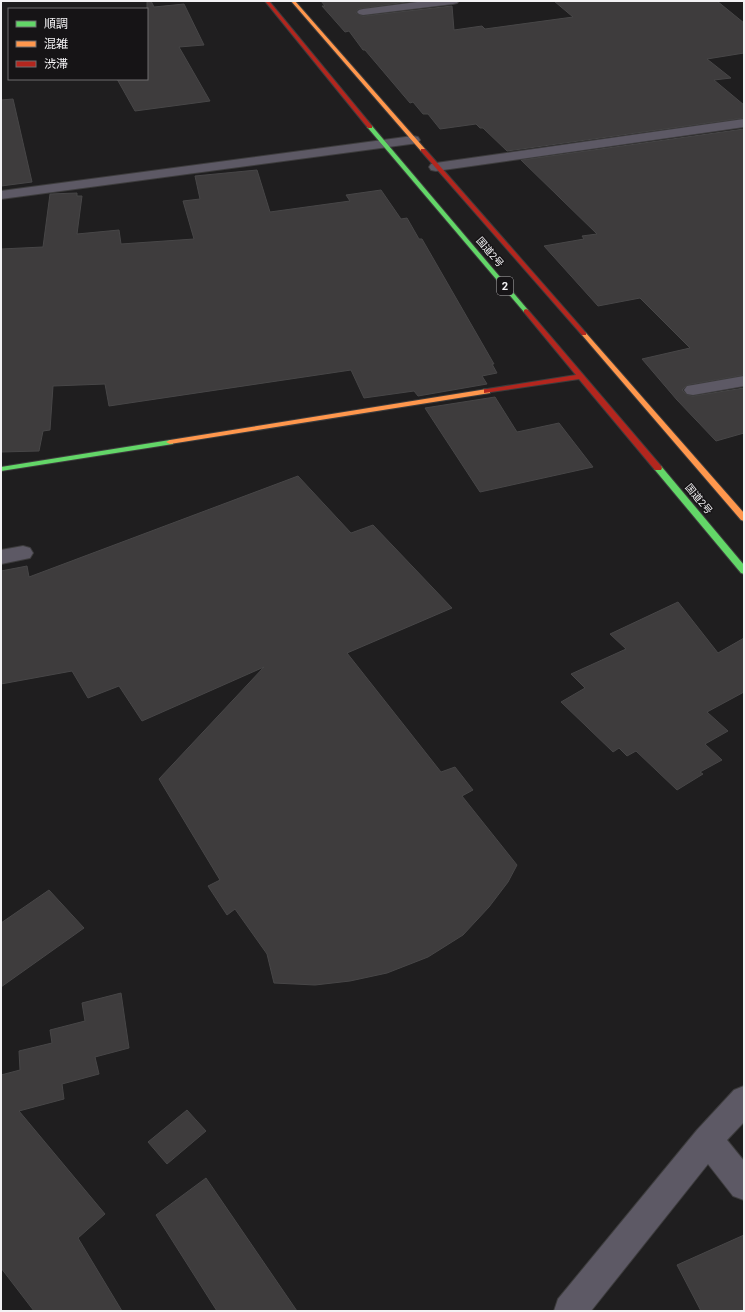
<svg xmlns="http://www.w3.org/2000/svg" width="745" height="1312" viewBox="0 0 745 1312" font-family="Roboto,'Noto Sans JP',sans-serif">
  <rect width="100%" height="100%" fill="#1f1e1f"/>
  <path fill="#3e3c3d" stroke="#474647" d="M147,1H151L154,7L184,4L204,45L179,47L210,101L135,111L117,79H147Z
    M321,1H413L358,9L356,13L363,16L452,6L454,30L482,26L485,29L573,17L554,1H717L744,23V53L707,59L731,78L714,80L744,105V118L507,151L483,128H480L476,124L440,129L428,114H423L413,102L410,103L365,50H363L349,31L345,32L322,6H325Z
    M13,99L32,182L1,186V100Z
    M744,129V375L687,385L682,390L687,395L693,396L744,388V433L716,441L677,400L642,359L690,348L640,298L598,306L544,246L584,239L582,236L597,234L521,160Z
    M257,170L270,212L350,201L346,195L381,190L401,219L407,218L419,239H422L494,364H492L497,373L482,376L487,384L418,396L414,391L364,398L351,370L109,406L105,384L53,386L50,430L43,431L39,451L1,452V249L43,247L50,194L77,193V196H82L77,234L119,230L121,244L194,239L183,201L200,199L195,176Z
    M495,397L517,432L559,423L593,467L480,492L425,408Z
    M298,476L351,533L373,525L452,608L347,653L441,772L455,767L473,790L462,796L517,865L508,882L489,907L463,935L428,957L387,973L350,981L315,985L274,983L267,954L235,909L227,915L208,886L220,880L159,779L264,667L142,721L119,686L88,698L72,671L1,684V571L27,566L29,577Z
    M678,602L718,653L744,638V692L707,712L728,731L705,744L722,760L700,772L703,774L677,790L636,751L627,756L619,748L613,752L561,702L585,688L571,674L626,649L610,634Z
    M49,890L84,928L1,987V923Z
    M121,993L129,1048L95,1057L99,1074L62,1084L64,1099L19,1111L105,1214L78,1238L122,1311H34L1,1268V1075L20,1070L19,1051L52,1043L50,1030L85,1021L82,1003Z
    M187,1110L206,1131L167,1164L148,1142Z
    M206,1178L297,1311H217L156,1215Z
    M744,1235V1311H701L677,1265Z"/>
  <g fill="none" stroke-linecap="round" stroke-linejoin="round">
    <defs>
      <path id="street" d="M425,1H459L457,3L453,4L363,15L359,14L357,12L359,10L363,9Z
        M744,119V127L436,171L431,170L429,167L431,164L436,163Z
        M413,136L418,137L420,140L418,143L1,199V191Z
        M744,376V386L693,395L687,394L684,390L687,386L693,385Z
        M23,546L30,548L33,553L30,558L1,564V550Z
        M744,1086V1122L727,1140L744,1161V1200L733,1196L708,1164L591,1311H554L558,1299L697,1130L734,1090Z"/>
      <path id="fast" d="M370,125L372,126L528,310V312H524L368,128L367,127Z
        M170,440H173V444L1,471V467Z
        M655,466H661L744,565V574L741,573L655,470L654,468Z"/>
      <path id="slow" d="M291,1H295L425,149V151H421Z
        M584,332L586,333L744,513V521L741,520L582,335V333Z
        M487,389H490V393L170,444L166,442L170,440Z"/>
      <path id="jam" d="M265,1H269L372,126V128H368Z
        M421,149H425L586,333V335H582L421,151Z
        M526,309L528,310L661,466L662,468L661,470H655L579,379L484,393V389H487L576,375L524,312V310Z"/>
    </defs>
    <use href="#street" stroke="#3d3c3d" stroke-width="2"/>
    <use href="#fast" stroke="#3d3c3d" stroke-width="2"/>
    <use href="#slow" stroke="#3d3c3d" stroke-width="2"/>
    <use href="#jam" stroke="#3d3c3d" stroke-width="2"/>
    <use href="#street" fill="#5d5965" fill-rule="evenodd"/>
    <use href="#fast" fill="#63d668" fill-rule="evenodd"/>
    <use href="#slow" fill="#ff974d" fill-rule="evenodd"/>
    <use href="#jam" fill="#b3261e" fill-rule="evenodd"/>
  </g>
  <g text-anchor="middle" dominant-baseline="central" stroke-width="3" stroke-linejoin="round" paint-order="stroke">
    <g font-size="10" fill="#f3f2f4" stroke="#161416">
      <text transform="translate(490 252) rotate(49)">国道2号</text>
      <text transform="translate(699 499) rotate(50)">国道2号</text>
    </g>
    <rect fill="#161416" stroke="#b1afb1" stroke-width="1" x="497" y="277" width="16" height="18" rx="3"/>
    <g font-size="11" font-weight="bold" fill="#f3f2f4">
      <text x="505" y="286">2</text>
    </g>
  </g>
  <rect width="745" height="1312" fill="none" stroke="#f3f2f4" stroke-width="4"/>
  <rect x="8" y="8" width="140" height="72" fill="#161416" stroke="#6e6d6f"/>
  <rect x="16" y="21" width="20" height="6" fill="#63d668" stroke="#6e6d6f"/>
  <text x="44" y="28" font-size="12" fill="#f3f2f4">順調</text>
  <rect x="16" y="41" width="20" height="6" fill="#ff974d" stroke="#6e6d6f"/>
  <text x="44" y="48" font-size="12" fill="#f3f2f4">混雑</text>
  <rect x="16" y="61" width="20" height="6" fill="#b3261e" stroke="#6e6d6f"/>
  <text x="44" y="68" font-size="12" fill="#f3f2f4">渋滞</text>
</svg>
